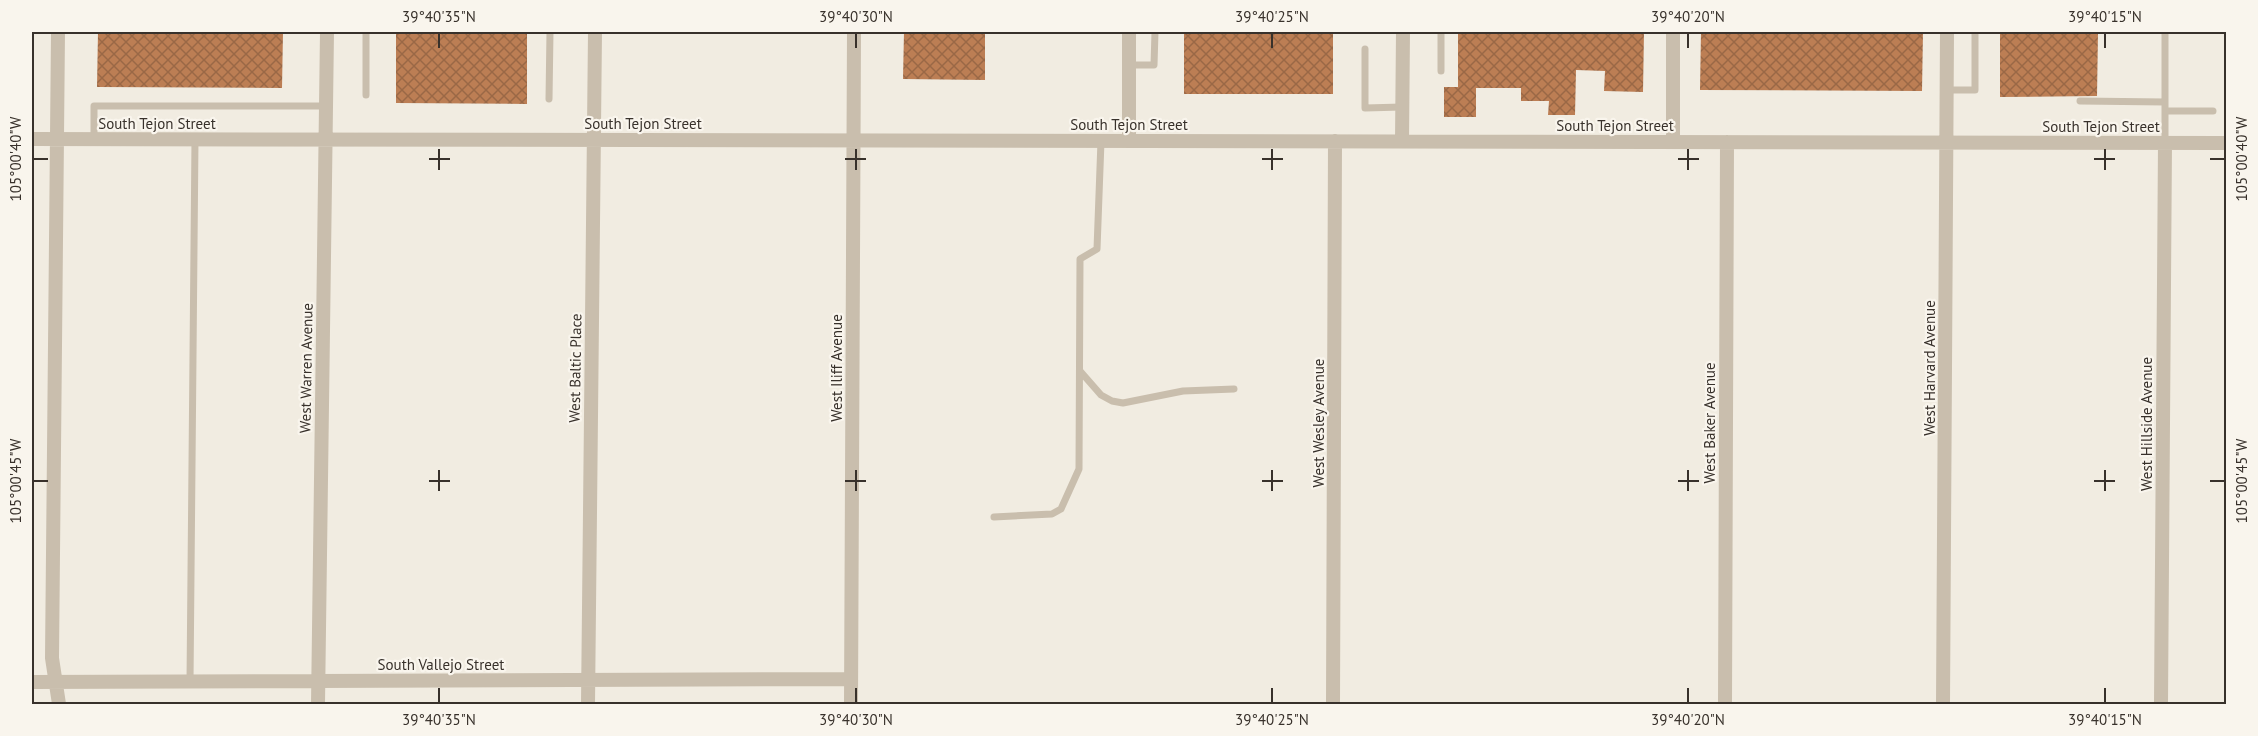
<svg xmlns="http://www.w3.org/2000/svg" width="2258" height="736" viewBox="0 0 2258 736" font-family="'PT Sans',sans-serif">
  <defs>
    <pattern id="building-cross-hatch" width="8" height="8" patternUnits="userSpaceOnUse" patternTransform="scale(1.5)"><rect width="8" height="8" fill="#bc7e54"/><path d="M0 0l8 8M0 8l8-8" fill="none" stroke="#9a6846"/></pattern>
  </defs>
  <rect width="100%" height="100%" fill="#f1ece1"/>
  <path fill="url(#building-cross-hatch)" d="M98,32H283L282,88L97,87Z
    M396,32H527V104L396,103Z
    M904,32H985V80L903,79Z
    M1184,32H1333V94H1184Z
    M1458,32H1644L1643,92L1604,91L1605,71L1576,70L1575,115H1548L1549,101H1521V88H1476V117H1444V87H1458Z
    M1701,32H1923L1922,91L1700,90Z
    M2000,32H2098L2097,96L2000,97Z"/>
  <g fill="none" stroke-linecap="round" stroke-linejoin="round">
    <path stroke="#c9bead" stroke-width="7" d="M366,32V95
      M1441,32V71
      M1365,49V108L1402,107
      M1129,65H1154L1155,32
      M1947,90H1975V32
      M549,99L550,32
      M2080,101L2165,102V143
      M2165,102V32
      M2165,111H2213
      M94,139V106H326
      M1080,371L1101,395L1112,401L1123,403L1183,391L1234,389
      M994,517L1052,514L1061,509L1079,469L1080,259L1097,249L1101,141
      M190,682L195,139"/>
    <path stroke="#c9bead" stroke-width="14" d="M58,32L52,658L59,704
      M32,139L2226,143
      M1129,141V32
      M1402,141L1403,32
      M1673,142V32
      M32,682L851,679
      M318,704L327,32
      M588,704L595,32
      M851,704L854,32
      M1333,704L1335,141
      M1725,704L1727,142
      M1943,704L1947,32
      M2161,704L2165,143"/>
  </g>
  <path fill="none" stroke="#38312b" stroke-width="2" d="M439,33V48M856,33V48M1272,33V48M1688,33V48M2105,33V48M439,149V170M856,149V170M1272,149V170M1688,149V170M2105,149V170M33,159H48M429,159H450M845,159H866M1262,159H1283M1678,159H1699M2094,159H2115M2210,159H2225M439,470V491M856,470V491M1272,470V491M1688,470V491M2105,470V491M33,481H48M429,481H450M845,481H866M1262,481H1283M1678,481H1699M2094,481H2115M2210,481H2225M439,688V703M856,688V703M1272,688V703M1688,688V703M2105,688V703"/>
  <g text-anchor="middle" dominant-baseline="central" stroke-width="4.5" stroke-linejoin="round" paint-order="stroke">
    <g font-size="15" fill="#38312b" stroke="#f9f5ed">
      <text x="157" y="123">South Tejon Street</text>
      <text x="643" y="123">South Tejon Street</text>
      <text x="1129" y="124">South Tejon Street</text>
      <text x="1615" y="125">South Tejon Street</text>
      <text x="2101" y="126">South Tejon Street</text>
      <text transform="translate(306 368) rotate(-89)">West Warren Avenue</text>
      <text transform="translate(575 368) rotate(-89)">West Baltic Place</text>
      <text transform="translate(836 368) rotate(-90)">West Iliff Avenue</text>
      <text transform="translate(1929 368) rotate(-90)">West Harvard Avenue</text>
      <text transform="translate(1318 423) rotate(-90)">West Wesley Avenue</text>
      <text transform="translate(1709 423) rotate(-90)">West Baker Avenue</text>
      <text transform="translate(2146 424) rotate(-90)">West Hillside Avenue</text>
      <text x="441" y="664">South Vallejo Street</text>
    </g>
  </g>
  <rect width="2258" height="736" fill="none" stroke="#f9f5ed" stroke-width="66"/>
  <rect x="33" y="33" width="2192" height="670" fill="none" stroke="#38312b" stroke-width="2"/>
  <g font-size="15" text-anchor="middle" fill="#38312b">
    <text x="439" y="22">39°40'35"N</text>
    <text x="856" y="22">39°40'30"N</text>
    <text x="1272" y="22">39°40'25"N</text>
    <text x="1688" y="22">39°40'20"N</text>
    <text x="2105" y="22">39°40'15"N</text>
    <text transform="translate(2242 159) rotate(-90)" y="5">105°00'40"W</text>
    <text transform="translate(16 159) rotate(-90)" y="5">105°00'40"W</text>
    <text transform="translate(2242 481) rotate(-90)" y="5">105°00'45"W</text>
    <text transform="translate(16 481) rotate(-90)" y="5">105°00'45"W</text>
    <text x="439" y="725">39°40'35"N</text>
    <text x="856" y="725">39°40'30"N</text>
    <text x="1272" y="725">39°40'25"N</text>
    <text x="1688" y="725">39°40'20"N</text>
    <text x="2105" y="725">39°40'15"N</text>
  </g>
</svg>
